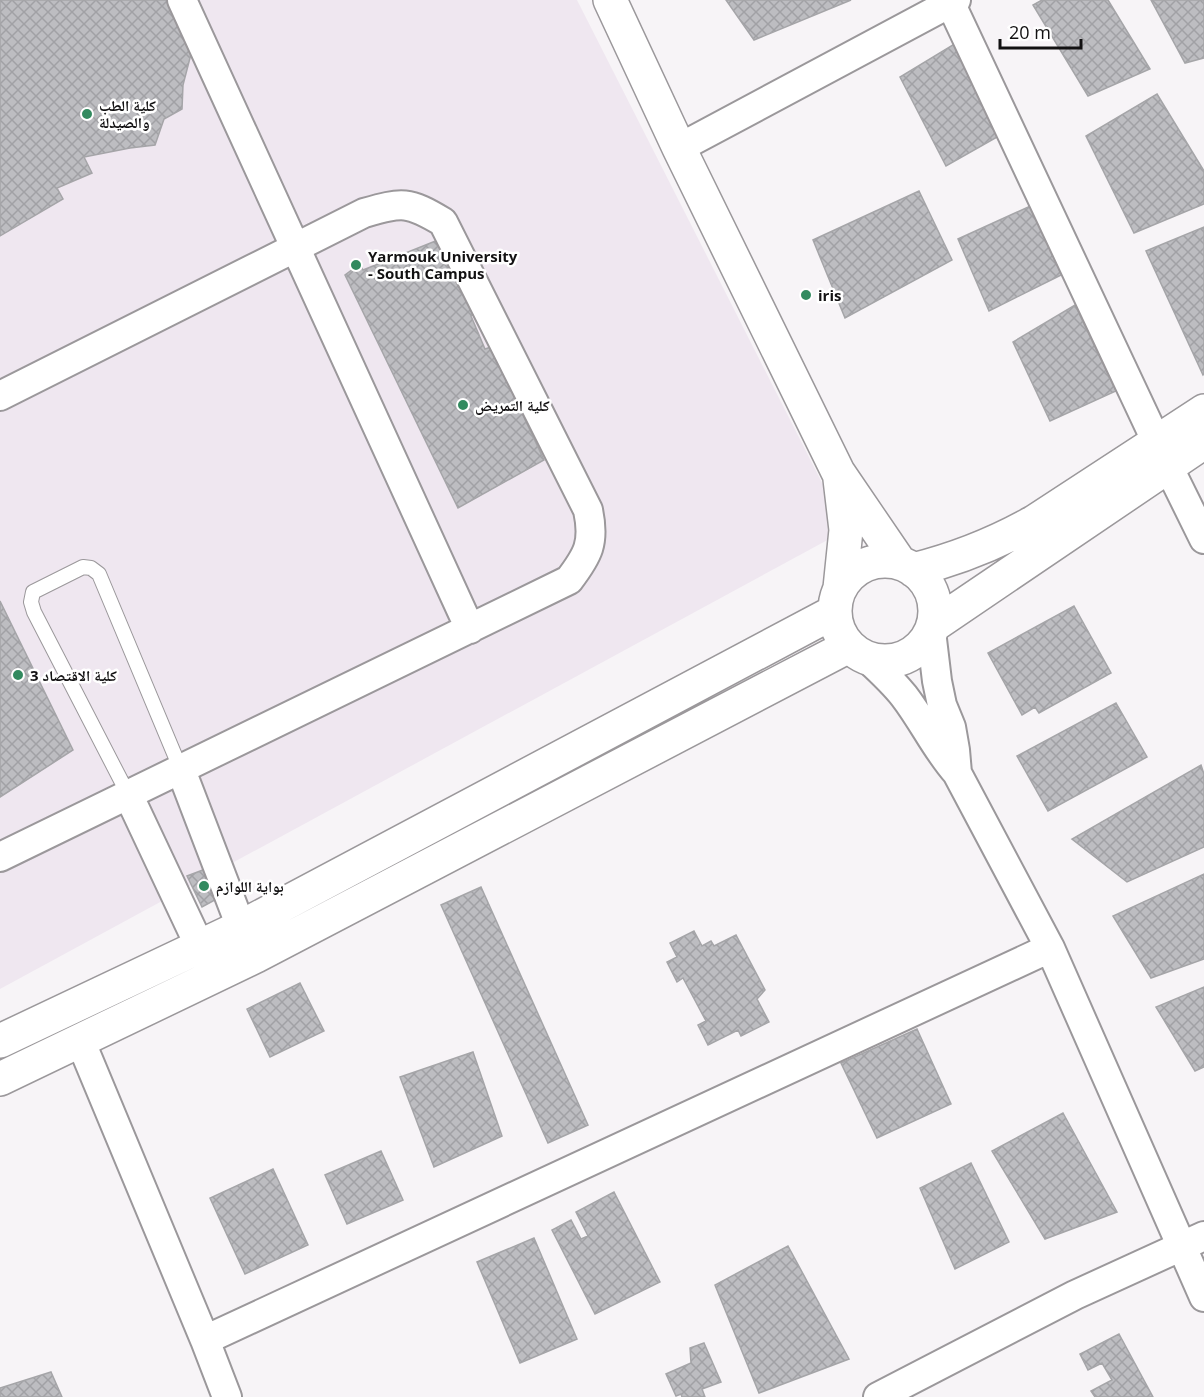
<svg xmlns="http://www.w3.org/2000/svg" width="1204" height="1397" viewBox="0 0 1204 1397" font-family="'Open Sans','Noto Naskh Arabic',sans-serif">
  <defs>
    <pattern id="building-cross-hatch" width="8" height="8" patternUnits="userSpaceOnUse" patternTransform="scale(1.5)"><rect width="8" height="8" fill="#bdbdc1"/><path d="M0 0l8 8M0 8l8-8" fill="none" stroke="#a1a1a5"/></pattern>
  </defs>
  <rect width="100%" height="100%" fill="#f7f4f7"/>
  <path fill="#efe7f0" d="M0,0H577L846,530L0,989Z"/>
  <path fill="url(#building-cross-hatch)" stroke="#a5a5a8" stroke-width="1.5" d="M0,0H166L191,54L183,85L182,109L164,119L155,145L130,148L84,157L92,173L57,188L63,199L0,236Z
    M726,0H851L754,40Z
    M1042,0H1108L1150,69L1088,96L1033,5Z
    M1151,0H1204V58L1185,63Z
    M956,43L999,136L946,166L900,77Z
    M1157,94L1204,171V204L1134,233L1086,136Z
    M919,191L952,260L845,318L813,240Z
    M1037,203L1061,275L989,311L958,239Z
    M1204,227V374L1203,375L1146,251Z
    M443,238L476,312L471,316L485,349L491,347L544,460L458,508L345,275L360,264L363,270Z
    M1075,305L1116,391L1050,421L1013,342Z
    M0,601L73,750L0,797Z
    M1074,606L1111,673L1039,713L1035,707L1022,715L988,653Z
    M1116,703L1147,757L1048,811L1017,756Z
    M1201,765L1204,774V847L1127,882L1072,839Z
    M203,870L224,895L202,907L187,876Z
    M1204,874V959L1151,978L1113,916Z
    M481,887L588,1125L548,1143L441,905Z
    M694,931L702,946L711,941L714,946L736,935L765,990L757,999L769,1022L741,1036L738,1030L708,1045L698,1025L706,1021L683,978L677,982L667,962L677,957L670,943Z
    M300,983L324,1031L270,1057L247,1009Z
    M1204,987V1067L1195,1071L1156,1007Z
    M917,1029L951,1104L877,1138L841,1063Z
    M473,1052L502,1136L434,1167L400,1077Z
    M1063,1113L1117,1212L1045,1239L992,1151Z
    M381,1151L403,1200L347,1224L325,1175Z
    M971,1163L1009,1242L955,1269L920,1188Z
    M273,1169L308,1245L245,1274L210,1198Z
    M614,1192L660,1282L595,1314L552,1230L571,1220L581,1239L588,1236L576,1212Z
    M534,1238L577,1339L520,1363L477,1262Z
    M788,1246L849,1359L759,1393L715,1285Z
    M1119,1334L1153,1397H1095L1091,1391L1112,1380L1102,1363L1088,1370L1080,1354Z
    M704,1343L721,1382L702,1389L705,1397H682L681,1394L676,1396L666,1374L691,1363L690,1348Z
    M51,1372L62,1397H0V1388Z"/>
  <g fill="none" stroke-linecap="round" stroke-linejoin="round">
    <defs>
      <path id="service" d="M128,794L34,612L31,602L33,592L83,567L91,568L99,574L181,770"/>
      <path id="minor" d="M182,0L470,629
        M949,0L1168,466L1204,539
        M679,148L956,0
        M0,396L364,213C403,202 408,201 443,222L588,510C595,543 588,555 569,580L0,857
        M931,631L937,681L942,705L951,727L955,750L957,773
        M868,659C881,671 893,682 904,696C924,722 935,748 957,773L1050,948L1204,1297
        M181,770L241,927L251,946
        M128,794L209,966
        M80,1040L205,1340L227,1397
        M205,1340L1050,948
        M878,1397L1075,1295L1204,1236"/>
      <path id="tertiary" d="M610,0L679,148L838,472L900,563
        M840,479L846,530L840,588
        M835 611a50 50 0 1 1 100 0a50 50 0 1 1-100 0Z
        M913,570C957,559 995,544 1034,522L1204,411
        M934,625L1204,442
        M0,1041L241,927L834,612
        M0,1079L256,956L849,646"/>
    </defs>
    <use href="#service" stroke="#9b989b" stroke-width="16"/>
    <use href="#minor" stroke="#9b989b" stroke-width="32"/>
    <use href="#tertiary" stroke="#9b989b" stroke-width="36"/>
    <use href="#service" stroke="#fff" stroke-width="14"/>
    <use href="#minor" stroke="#fff" stroke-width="28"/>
    <use href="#tertiary" stroke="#fff" stroke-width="33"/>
  </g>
  <g fill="#328a5f" stroke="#fff" stroke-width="2">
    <circle cx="87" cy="114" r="6"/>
    <circle cx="356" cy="265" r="6"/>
    <circle cx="806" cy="295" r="6"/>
    <circle cx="463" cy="405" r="6"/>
    <circle cx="18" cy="675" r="6"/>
    <circle cx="204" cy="886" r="6"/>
  </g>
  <g text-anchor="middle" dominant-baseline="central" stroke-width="5" stroke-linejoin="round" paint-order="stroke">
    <g font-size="15" font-weight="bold" fill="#121112" stroke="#fff" text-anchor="start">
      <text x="99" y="105">كلية الطب<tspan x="99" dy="17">والصيدلة</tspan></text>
      <text x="368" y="256">Yarmouk University<tspan x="368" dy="17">- South Campus</tspan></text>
      <text x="818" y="295">iris</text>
      <text x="475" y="405">كلية التمريض</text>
      <text x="30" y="675">كلية الاقتصاد 3</text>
      <text x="216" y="886">بواية اللوازم</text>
    </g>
  </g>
  <path d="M1000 39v9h81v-9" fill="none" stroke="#121112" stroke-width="3"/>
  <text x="1009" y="39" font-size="18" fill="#121112" stroke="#ffffff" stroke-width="4.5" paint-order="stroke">20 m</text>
</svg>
